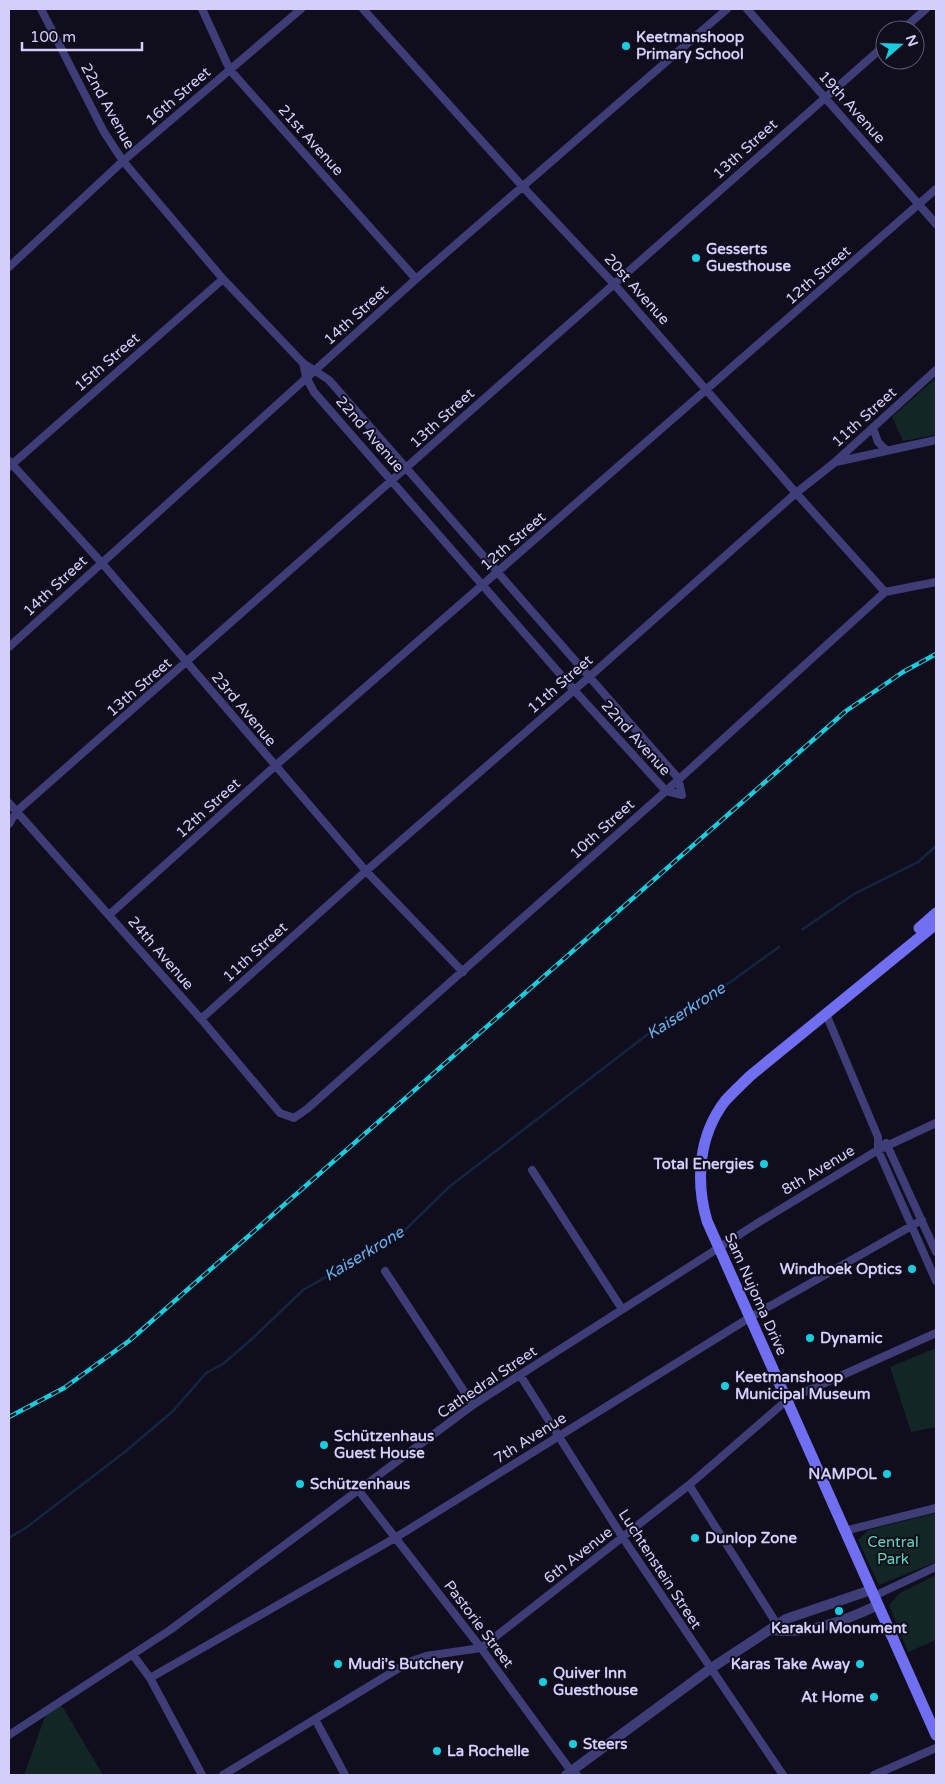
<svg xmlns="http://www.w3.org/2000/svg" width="945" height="1784" viewBox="0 0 945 1784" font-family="'Varela Round',sans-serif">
  <rect width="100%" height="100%" fill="#100e1d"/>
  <path fill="#112625" d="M936,378V435L903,441L892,417Z
    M936,1348V1427L911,1432L890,1367Z
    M936,1513V1562L879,1585L858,1540L868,1530Z
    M936,1575V1640L908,1652L889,1605L900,1593Z
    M59,1701L103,1775H24L48,1708Z"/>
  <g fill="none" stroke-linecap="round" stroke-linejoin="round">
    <path stroke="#122642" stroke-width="2.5" d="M803,929L854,894L918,862L936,846
      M9,1538L27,1527L126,1451L173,1411L206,1373L223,1364L253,1338L303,1290L401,1234L449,1187L674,1014L729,983L779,947"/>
    <path stroke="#3f3d78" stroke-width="8" d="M41,9L104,132L123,161L223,279L303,363L329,380L678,778L682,795L666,791L574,690L314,392L306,377L303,363
      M202,9L230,70L416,279
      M363,9L523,187L614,284L796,493L885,592
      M747,9L936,224
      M902,30L926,9
      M9,267L123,161L301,9
      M873,428L878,442L886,450
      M9,461L101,562L366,871L463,972
      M836,462L936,440
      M9,467L223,279
      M9,647L416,279L727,9
      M9,803L201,1019L280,1113L294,1118L307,1109L666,791L885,592L936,582
      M9,824L17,811L885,45
      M109,915L275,766L936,189
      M826,1014L878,1137V1150L936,1281
      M201,1019L366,871L588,678L796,493L834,463L936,370
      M886,1143L936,1252
      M532,1170L622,1309
      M385,1271L473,1405
      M520,1375L623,1538L783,1775
      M689,1485L780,1629
      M359,1491L481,1648L571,1771L577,1775
      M844,1531L936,1508
      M874,1596L936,1567
      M133,1655L150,1678L202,1775
      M150,1678L395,1538L749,1318L922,1220
      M315,1719L345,1775
      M9,1735L170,1630L473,1405L756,1224L878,1150L936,1123
      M223,1775L409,1662L426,1656L481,1648L689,1485L787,1400L936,1333
      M874,1775L936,1748"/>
    <path stroke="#3f3d78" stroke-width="10" d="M771,1630C809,1635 844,1621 878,1605
      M566,1775L710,1669L786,1619L871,1590"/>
    <path stroke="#706ef1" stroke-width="11" d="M936,924L750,1076C742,1084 733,1092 725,1101C699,1135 695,1180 707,1221L936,1735
      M919,928L936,913"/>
    <defs>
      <path id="rail" d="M9,1417L64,1388L129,1341L846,711L903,672L936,654"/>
    </defs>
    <use href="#rail" stroke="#15cee0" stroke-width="4.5"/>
    <use href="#rail" stroke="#100e1d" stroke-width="2.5" stroke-dasharray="8" stroke-linecap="butt"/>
  </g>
  <g fill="#15cee0" stroke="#100e1d" stroke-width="2">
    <circle cx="626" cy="46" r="5"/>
    <circle cx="696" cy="258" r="5"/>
    <circle cx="764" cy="1164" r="5"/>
    <circle cx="912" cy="1269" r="5"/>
    <circle cx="810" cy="1338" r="5"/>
    <circle cx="725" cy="1386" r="5"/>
    <circle cx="324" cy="1445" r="5"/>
    <circle cx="887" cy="1474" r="5"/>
    <circle cx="300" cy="1484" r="5"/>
    <circle cx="695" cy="1538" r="5"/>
    <circle cx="839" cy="1611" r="5"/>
    <circle cx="338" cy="1664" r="5"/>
    <circle cx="860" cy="1664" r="5"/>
    <circle cx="543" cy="1682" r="5"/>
    <circle cx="874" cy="1697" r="5"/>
    <circle cx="573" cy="1744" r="5"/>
    <circle cx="437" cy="1751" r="5"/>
  </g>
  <g text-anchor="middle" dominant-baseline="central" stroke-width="4" stroke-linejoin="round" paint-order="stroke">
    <g font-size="15" font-weight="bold" fill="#d3cefa" stroke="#100e1d" text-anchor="start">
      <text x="636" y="37">Keetmanshoop<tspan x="636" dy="17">Primary School</tspan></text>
      <text x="706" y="249">Gesserts<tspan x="706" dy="17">Guesthouse</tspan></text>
      <text x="754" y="1164" text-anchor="end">Total Energies</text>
      <text x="902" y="1269" text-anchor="end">Windhoek Optics</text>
      <text x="820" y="1338">Dynamic</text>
      <text x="735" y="1377">Keetmanshoop<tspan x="735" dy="17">Municipal Museum</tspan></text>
      <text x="334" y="1436">Schützenhaus<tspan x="334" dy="17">Guest House</tspan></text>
      <text x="877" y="1474" text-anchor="end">NAMPOL</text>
      <text x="310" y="1484">Schützenhaus</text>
      <text x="705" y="1538">Dunlop Zone</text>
      <text x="839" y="1628" text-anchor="middle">Karakul Monument</text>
      <text x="348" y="1664">Mudi's Butchery</text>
      <text x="850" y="1664" text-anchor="end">Karas Take Away</text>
      <text x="553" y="1673">Quiver Inn<tspan x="553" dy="17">Guesthouse</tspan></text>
      <text x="864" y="1697" text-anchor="end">At Home</text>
      <text x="583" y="1744">Steers</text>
      <text x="447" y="1751">La Rochelle</text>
    </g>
    <g font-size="15" fill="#d3cefa" stroke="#100e1d">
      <text transform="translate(178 96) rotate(-41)">16th Street</text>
      <text transform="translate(108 106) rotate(61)">22nd Avenue</text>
      <text transform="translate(852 107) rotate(48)">19th Avenue</text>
      <text transform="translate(311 140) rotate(48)">21st Avenue</text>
      <text transform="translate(745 149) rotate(-42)">13th Street</text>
      <text transform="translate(818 275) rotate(-41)">12th Street</text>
      <text transform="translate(637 289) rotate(48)">20st Avenue</text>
      <text transform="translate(356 315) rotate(-42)">14th Street</text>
      <text transform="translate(107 362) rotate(-41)">15th Street</text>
      <text transform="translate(864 417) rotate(-42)">11th Street</text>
      <text transform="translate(442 418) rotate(-42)">13th Street</text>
      <text transform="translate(370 434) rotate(49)">22nd Avenue</text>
      <text transform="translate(513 541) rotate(-41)">12th Street</text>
      <text transform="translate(55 586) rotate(-43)">14th Street</text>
      <text transform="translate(560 684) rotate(-41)">11th Street</text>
      <text transform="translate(139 687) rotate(-41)">13th Street</text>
      <text transform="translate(244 709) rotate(50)">23rd Avenue</text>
      <text transform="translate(636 738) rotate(48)">22nd Avenue</text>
      <text transform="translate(208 808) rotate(-42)">12th Street</text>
      <text transform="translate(602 829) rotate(-42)">10th Street</text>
      <text transform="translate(255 952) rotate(-42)">11th Street</text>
      <text transform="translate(161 953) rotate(49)">24th Avenue</text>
      <text transform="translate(818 1170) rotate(-31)">8th Avenue</text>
      <text transform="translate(756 1294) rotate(66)">Sam Nujoma Drive</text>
      <text transform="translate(487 1382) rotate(-34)">Cathedral Street</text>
      <text transform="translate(530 1438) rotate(-32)">7th Avenue</text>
      <text transform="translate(578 1555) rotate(-38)">6th Avenue</text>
      <text transform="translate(660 1569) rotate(57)">Luchtenstein Street</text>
      <text transform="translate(479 1624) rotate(53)">Pastorie Street</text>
    </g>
    <g font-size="15" fill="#62d3b5" stroke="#100e1d">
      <text x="893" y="1542">Central<tspan x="893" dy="17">Park</tspan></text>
    </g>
    <g font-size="16" font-style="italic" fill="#66b2f1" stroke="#100e1d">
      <text transform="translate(686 1011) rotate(-33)">Kaiserkrone</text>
      <text transform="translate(364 1254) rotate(-31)">Kaiserkrone</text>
    </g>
  </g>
  <rect width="945" height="1784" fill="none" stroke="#d3cefa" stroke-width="20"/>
  <g transform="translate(900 45) rotate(70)"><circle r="24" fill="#100e1d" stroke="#5e5b75"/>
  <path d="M0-4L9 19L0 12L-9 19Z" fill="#15cee0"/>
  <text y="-8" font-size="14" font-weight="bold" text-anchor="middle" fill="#d3cefa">N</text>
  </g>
  <path d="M22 42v8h120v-8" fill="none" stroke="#d3cefa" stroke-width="2.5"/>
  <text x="30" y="42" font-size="15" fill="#d3cefa" stroke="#100e1d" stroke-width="4" paint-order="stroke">100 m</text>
</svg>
